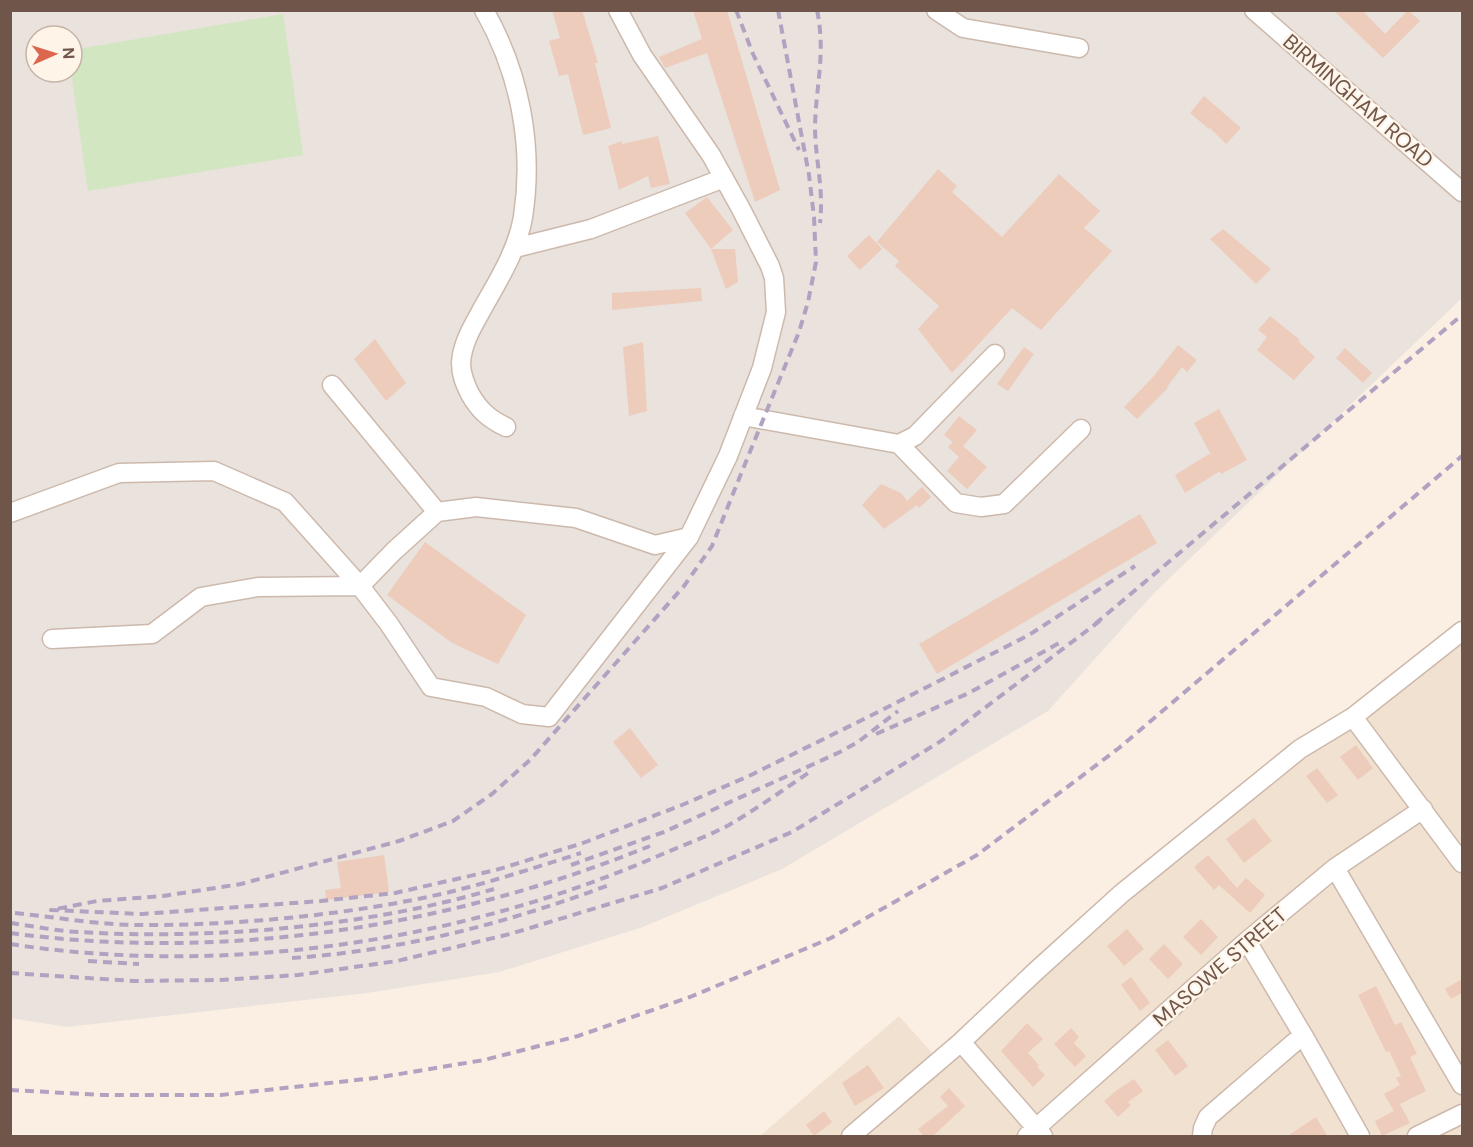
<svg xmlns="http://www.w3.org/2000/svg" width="1473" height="1147" viewBox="0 0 1473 1147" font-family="'DM Sans',sans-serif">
  <rect width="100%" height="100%" fill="#faefe2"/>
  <path fill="#f1e1d1" d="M1462,632V1136H760L899,1016L942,1064L1149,874Z"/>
  <path fill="#e9e2dd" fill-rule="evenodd" d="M10,11H1462V298L1155,592L1048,711L782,869L640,928L499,972L367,993L67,1027L11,1018ZM36,36H72V72H36Z"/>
  <path fill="#d3e6c2" d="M283,14L303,155L88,191L71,72L72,50Z"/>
  <path fill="#ecb" d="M552,10H582L598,63H595L611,128L583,135L568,74L559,76L549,41L560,38Z
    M693,10H727L780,190L755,202L707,53L665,68L659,57L702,39Z
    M1333,10H1362L1385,34L1408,10L1420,21L1383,58Z
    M1204,96L1241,128L1226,144L1210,128L1209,129L1190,113Z
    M658,136L670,184L651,188L648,176L619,190L608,146L622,141V144Z
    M938,169L957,186L952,192L1002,237L1059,174L1100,211L1084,228L1112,251L1041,330L1012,308L952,373L918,329L939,306L895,266L899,261L877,242Z
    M707,197L733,230L711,249L685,213Z
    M1223,229L1271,269L1256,284L1210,239Z
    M869,235L882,249L860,270L847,256Z
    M711,249H735L738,282L726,289Z
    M701,288L702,301L612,310V293Z
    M1270,316L1300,340L1298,341L1315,357L1294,380L1257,350L1267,337L1258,330Z
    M375,339L406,383L386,401L354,359Z
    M643,342L647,411L629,416L623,347Z
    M1178,345L1197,360L1187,372L1182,367L1167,387L1168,388L1137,419L1124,407L1153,377Z
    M1024,347L1034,354L1008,391L997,384Z
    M1345,348L1372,373L1363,383L1336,358Z
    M1219,409L1247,460L1221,474L1220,471L1185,493L1175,475L1209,454L1211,455L1194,423Z
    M959,416L977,430L963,446L987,467L967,489L947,471L959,457L948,447L953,442L944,435Z
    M881,484L901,493L907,501L922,487L931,497L919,508L917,505L884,529L862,505Z
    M1140,514L1157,543L937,674L919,644Z
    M425,542L526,615L498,664L452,643L387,595Z
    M630,728L658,765L641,778L613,742Z
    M1356,745L1373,768L1358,780L1340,757Z
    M1317,768L1338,795L1327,803L1306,776Z
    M1254,818L1272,841L1244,863L1226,839Z
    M384,855L389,892L326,900L325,890L341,888L337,862Z
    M1208,855L1237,888L1246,878L1265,895L1250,913L1219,885L1214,890L1194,867Z
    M1201,919L1218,937L1201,955L1183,937Z
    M1127,929L1144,949L1124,966L1107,946Z
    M1164,944L1183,964L1168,979L1149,959Z
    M1131,977L1150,1003L1140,1011L1121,985Z
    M1462,979V993L1451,999L1445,989Z
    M1376,986L1395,1025L1401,1022L1417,1054L1410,1057L1426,1091L1400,1104L1410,1123L1382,1136L1375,1121L1394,1111L1384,1094L1400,1085L1396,1078L1401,1076L1389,1051L1386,1052L1358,995Z
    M1027,1023L1043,1039L1028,1053L1039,1065L1037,1067L1045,1075L1033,1087L1001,1051Z
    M1071,1028L1079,1037L1074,1043L1086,1056L1075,1067L1054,1044Z
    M1168,1040L1188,1066L1175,1076L1155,1050Z
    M868,1065L884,1088L855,1106L842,1083Z
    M1134,1079L1143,1091L1128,1102L1131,1105L1118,1117L1104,1101L1117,1090Z
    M949,1088L965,1106L932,1137H924L918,1129L948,1106L940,1097Z
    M824,1111L832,1122L814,1136L806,1125Z
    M1316,1117L1328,1137H1286Z"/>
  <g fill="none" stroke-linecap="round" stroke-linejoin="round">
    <defs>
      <path id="minor" d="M484,10C520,73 534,146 523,217C517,252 497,282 480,313C471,329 462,345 461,363C461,375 465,384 470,394C479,410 489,419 506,427
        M936,10L963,28L1079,48
        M1254,10L1462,192
        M515,248L591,229L724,178
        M332,385L437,512
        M743,416L899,444L915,436L995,354
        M899,444L956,503L981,507L1004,504L1081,429
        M10,513L119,473L214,471L285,502L360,586L389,624L431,687L486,697L522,714L549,717L689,537
        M52,639L152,634L201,597L258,587L360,586L394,551L437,512L476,507L576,518L655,545L689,537L728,456L762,368L776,312L774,278L770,266L741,209L711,155L642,55L618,10
        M1353,717L1462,863
        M1335,868L1462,1085
        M1247,941L1303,1035L1360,1136
        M961,1042L1043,1136
        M851,1136L961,1042L1035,972L1121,894L1300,749L1353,717L1462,631
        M1027,1136L1247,941L1335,868L1423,809
        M1202,1136L1203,1128L1208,1117L1303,1035
        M1417,1136L1462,1114"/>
    </defs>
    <use href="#minor" stroke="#cdb9ac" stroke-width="21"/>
    <use href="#minor" stroke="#fff" stroke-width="18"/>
    <path stroke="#b1a2c2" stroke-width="4" stroke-dasharray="9 6" stroke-linecap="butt" d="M736,10L753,54L799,150
      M778,10L809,175L814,217L816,262L808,302L799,332L747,459L712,546L684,586L530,760L492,794L453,821L399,841L241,884L163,896L97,901L51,910L142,914L321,901L395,893L496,870L583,843L682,805L749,776L876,713L1029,635L1135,566
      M817,10C826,53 816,85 815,126C815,159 824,188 820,223
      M1095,624L1462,315
      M876,734L969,693L1061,642
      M571,865L664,832L840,752L858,742L898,711
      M15,913C54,917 94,924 133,925C233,926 352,915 450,892C494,881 537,867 581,853
      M10,923C33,926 56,931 78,932C211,940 367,927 494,889
      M10,933C226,962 450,927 650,846
      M10,944C225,977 460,942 658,856C681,846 706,837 729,825C756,809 782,791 808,773
      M292,958C400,951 508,923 609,885
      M88,961L139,964
      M10,973L134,981L220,980L298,975L397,961L510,934L662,888L792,832L941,741L1101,620
      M10,1090L103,1095H221L375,1078L484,1060L578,1036L690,997L831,938L977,855L1119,748L1462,456"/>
  </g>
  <g text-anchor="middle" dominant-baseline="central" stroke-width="4.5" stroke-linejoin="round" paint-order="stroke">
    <g font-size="21" fill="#70554a" stroke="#fef4e7">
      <text transform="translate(1358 101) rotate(41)">BIRMINGHAM ROAD</text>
      <text transform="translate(1220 967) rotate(-41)">MASOWE STREET</text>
    </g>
  </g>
  <rect width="1473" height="1147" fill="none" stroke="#70554a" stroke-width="24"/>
  <g transform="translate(54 54) rotate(87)"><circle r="28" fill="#fef4e7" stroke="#c5b4a8" stroke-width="1.5"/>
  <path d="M0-4.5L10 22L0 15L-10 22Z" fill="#dd664e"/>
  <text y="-9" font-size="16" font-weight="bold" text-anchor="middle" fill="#70554a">N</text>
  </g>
</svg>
